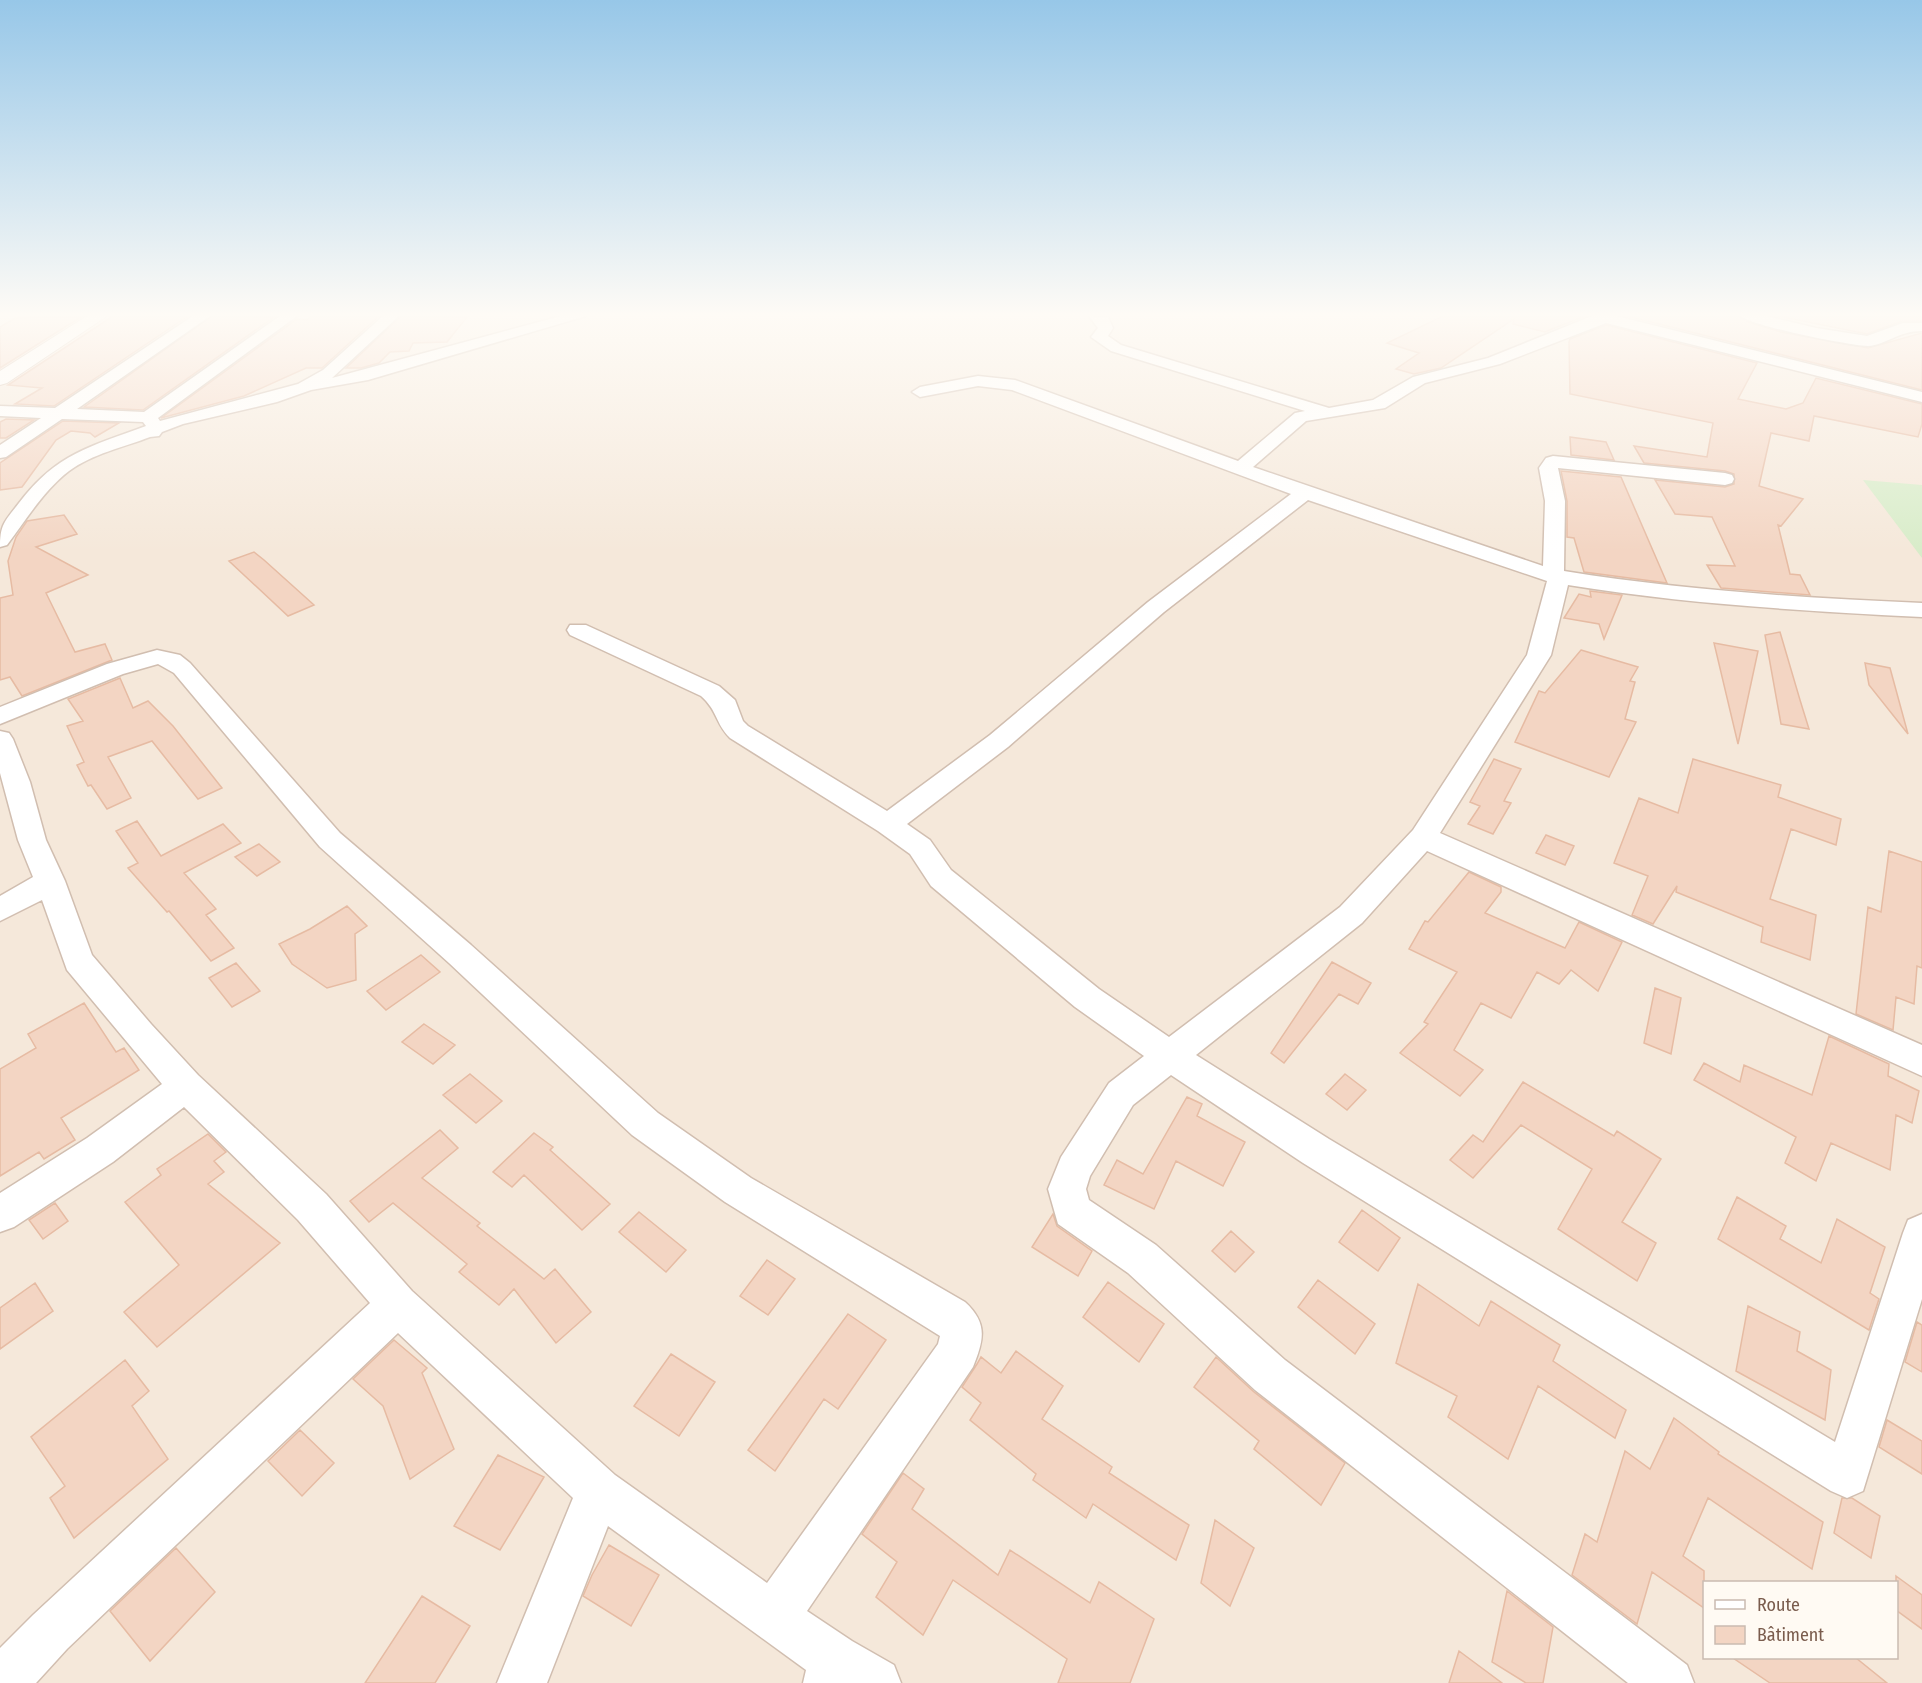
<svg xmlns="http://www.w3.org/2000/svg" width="1922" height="1683" viewBox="0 0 1922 1683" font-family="'Fira Sans Condensed',sans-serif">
  <rect width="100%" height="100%" fill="#fdf6ec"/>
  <path fill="#f5e8da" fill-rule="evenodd" d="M0,316H1922V1683H0ZM1704,1582H1896V1658H1704Z"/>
  <path fill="#d8ecc9" d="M1863,480L1922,485V558Z"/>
  <path fill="#f3d5c3" stroke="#e6bba3" stroke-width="1.5" d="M113,316H188L54,406L15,404L42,388L8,385Z
    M212,316L274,317L143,410L84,407Z
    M311,316H379L322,368H306L244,396L161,418L297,319L307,320Z
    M401,316L467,317L447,342L413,343L409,351L390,352L379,363L361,368H346Z
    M1443,316H1585L1545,332L1513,324L1514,319L1441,368L1414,374L1396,369L1419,353L1387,343Z
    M1627,316H1739L1748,322L1781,332L1868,348L1922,333V390Z
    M1778,316H1922V321H1902L1867,334Z
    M49,317H81L0,368V327L15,318Z
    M1606,325L1757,363L1738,399L1786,409L1803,403L1816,378L1922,404V424L1918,437L1814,416L1809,441L1771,433L1759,486L1803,499L1781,526L1778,525L1790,574L1800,575L1810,595L1721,588L1707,565L1735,566L1712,517L1675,514L1655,480L1725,487L1734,484V474L1725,471L1644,463L1634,446L1707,457L1713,423L1570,394L1569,342L1570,339Z
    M6,419L34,420L6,438H0V422Z
    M63,421L119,423L95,437L90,433L71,431L56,440L22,487L0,490V463Z
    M1570,437L1606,442L1614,460L1571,455Z
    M1561,471L1621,477L1667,583L1584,572L1574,538L1567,537V501Z
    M64,515L77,534L36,547L88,575L46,593L75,652L105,644L112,660L22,696L10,677L0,680V598L13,595L8,561L16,537L27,521Z
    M254,552L264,560L314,605L288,616L229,561Z
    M1590,591L1622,595L1604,639L1599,624L1564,618L1579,594L1591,597Z
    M1780,632L1800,700L1809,729L1781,724L1765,635Z
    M1714,643L1758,651L1738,744Z
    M1581,650L1638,667L1630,681L1635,682L1625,719L1636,722L1609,777L1515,742L1539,691L1545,693Z
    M1865,663L1890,668L1908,734L1869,685Z
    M120,678L133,708L148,701L173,726L222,788L198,799L152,741L108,757L131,798L107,809L91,785L88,786L77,765L84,762L67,726L83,721L68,699Z
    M1494,759L1521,769L1504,801L1511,803L1493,834L1468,824L1480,806L1470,802Z
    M1693,759L1781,785L1778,797L1841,819L1836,845L1791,829L1770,899L1816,915L1810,960L1761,942L1763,927L1676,892L1677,886L1653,924L1632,915L1648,876L1614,863L1639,798L1678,813Z
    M137,821L161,856L223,824L241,843L184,873L216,909L206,915L234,948L211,961L169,911L167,912L128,868L138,863L116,831Z
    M1546,835L1574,846L1565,865L1536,853Z
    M259,844L280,862L257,876L235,857Z
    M1889,851L1922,862V968L1917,966L1914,1004L1896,997L1893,1030L1856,1014L1868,907L1881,912Z
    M1469,872L1501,887V892L1485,913L1565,948L1579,922L1622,942L1598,991L1571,970L1559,984L1537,972L1511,1018L1481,1003L1454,1050L1483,1070L1460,1096L1400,1053L1428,1024L1424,1022L1457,972L1409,949L1425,921L1428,922Z
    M347,906L367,926L355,934L356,980L327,988L292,964L279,944L310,929Z
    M421,955L440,972L386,1010L367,991Z
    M1332,962L1371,983L1358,1004L1339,994L1284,1063L1271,1053Z
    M236,963L260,991L232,1007L209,978Z
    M1655,988L1681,998L1671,1054L1644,1043Z
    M84,1003L116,1052L124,1048L139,1070L61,1118L75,1140L44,1159L39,1152L0,1176V1069L36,1048L28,1034Z
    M424,1024L455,1045L433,1064L402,1042Z
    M1829,1036L1889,1064L1888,1076L1919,1091L1912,1123L1896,1115L1890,1170L1831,1143L1816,1181L1785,1163L1796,1137L1694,1080L1704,1063L1740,1082L1744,1065L1812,1095Z
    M470,1074L502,1101L476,1123L443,1095Z
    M1345,1074L1366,1090L1347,1110L1326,1094Z
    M1523,1082L1614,1136L1617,1131L1661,1159L1622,1222L1656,1243L1637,1281L1558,1229L1592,1169L1521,1125L1473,1178L1450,1160L1473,1135L1483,1142Z
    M1187,1097L1202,1104L1197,1116L1245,1142L1223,1186L1176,1161L1154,1209L1104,1185L1117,1160L1143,1174Z
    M440,1130L458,1148L422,1178L480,1223L477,1226L544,1279L555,1269L591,1312L556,1343L514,1289L499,1305L459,1272L467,1264L393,1203L369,1222L350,1201Z
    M534,1133L553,1147L550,1150L610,1204L582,1230L524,1175L512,1187L493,1172Z
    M208,1134L226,1152L214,1161L224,1172L208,1184L280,1243L157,1347L124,1312L179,1265L125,1202L161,1175L157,1169Z
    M1737,1197L1786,1226L1780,1239L1821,1263L1837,1219L1885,1247L1870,1293L1879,1299L1869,1330L1718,1239Z
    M55,1203L68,1221L43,1239L29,1220Z
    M1362,1210L1400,1238L1378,1271L1339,1242Z
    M639,1212L686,1250L666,1272L619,1232Z
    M1053,1214L1057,1226L1092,1251L1078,1276L1032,1247Z
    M1231,1231L1254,1252L1235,1272L1212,1251Z
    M767,1260L795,1279L768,1315L740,1296Z
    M1318,1280L1375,1324L1355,1354L1298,1307Z
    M1108,1282L1164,1324L1139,1362L1083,1317Z
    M35,1283L53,1311L0,1349V1308Z
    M1418,1284L1479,1326L1491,1301L1560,1345L1553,1361L1626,1410L1615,1438L1538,1386L1508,1459L1448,1417L1457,1396L1396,1363Z
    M1748,1306L1800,1332L1797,1351L1831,1370L1825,1420L1736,1371Z
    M848,1314L886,1340L838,1409L824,1399L775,1471L748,1450Z
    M1917,1322L1922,1325V1372L1905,1362Z
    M394,1340L427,1368L422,1373L454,1449L410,1479L383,1406L353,1379Z
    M1016,1351L1063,1386L1042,1419L1112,1467L1109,1473L1189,1525L1176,1560L1093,1504L1086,1518L1033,1480L1036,1474L970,1420L981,1403L962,1387L977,1364L981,1357L1001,1373Z
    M671,1354L715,1382L679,1436L634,1406Z
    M1216,1357L1254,1392L1345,1463L1321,1505L1254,1449L1259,1441L1194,1387Z
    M125,1360L149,1391L132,1406L168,1459L74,1538L50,1498L65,1486L31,1437Z
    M1674,1418L1719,1452L1718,1454L1823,1522L1812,1569L1708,1498L1683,1556L1704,1571V1608L1652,1572L1637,1624L1572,1575L1585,1534L1597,1542L1625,1451L1650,1469Z
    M1887,1420L1922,1441V1474L1879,1447Z
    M300,1430L334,1463L302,1496L268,1461Z
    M498,1455L544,1477L500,1550L454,1526Z
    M903,1473L924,1489L912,1509L998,1575L1010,1550L1090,1603L1099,1582L1154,1619L1130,1683H1058L1067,1659L953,1580L923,1635L876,1597L897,1562L862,1534Z
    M1842,1498H1852L1880,1516L1871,1558L1834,1533Z
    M1215,1520L1254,1548L1230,1606L1201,1583Z
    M609,1545L659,1575L631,1626L583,1596L592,1575Z
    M176,1548L215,1592L150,1661L110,1611Z
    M1896,1576L1922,1595V1629L1896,1610Z
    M1507,1591L1553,1627L1543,1683H1526L1492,1662Z
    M422,1596L470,1626L435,1683H365Z
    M1459,1651L1502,1683H1449Z
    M1733,1658H1856L1887,1683H1770Z"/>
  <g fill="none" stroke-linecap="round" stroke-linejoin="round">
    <defs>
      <path id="street" d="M193,316H210L77,409L144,412L280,316H297L158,418L160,421L298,384L323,370L383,316H399L332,378L561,316H586L368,380L311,390L277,402L183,424L162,432L159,436L150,437C124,447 92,454 69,471C44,490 26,520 7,545L0,547C0,524 5,521 19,503C57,453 90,447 146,426L143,422L62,419L6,457L0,458V445L41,418L0,416V406L55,408Z
        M1089,316L1108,317L1113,328L1108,336L1121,345L1329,408L1373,400L1413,377L1488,358L1592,316H1616L1922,392V402L1606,323L1500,364L1425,383L1385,408L1306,421L1253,467L1543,566L1545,501L1539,468L1546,458L1553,456L1725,473L1732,475L1734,479L1732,483L1725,485L1558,468L1565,501L1564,571C1682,590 1802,598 1922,603V617C1804,611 1685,604 1568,585L1551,655L1440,833L1922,1045V1076L1427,851L1362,923L1196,1055L1329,1139L1835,1442L1903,1233L1908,1220L1922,1214V1299L1863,1491L1847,1498L1831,1491L1303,1163L1171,1075L1133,1105L1090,1176L1086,1189L1089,1200L1156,1245L1285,1360L1687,1665L1694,1683H1628L1255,1390L1128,1273L1058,1224L1048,1189L1061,1157L1109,1083L1144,1056L1075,1007L931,886L910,854L878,831L730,738C715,723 718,711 701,696L570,635L567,630L570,625H586L719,686L735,700L743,721L748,726L887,811L990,735L1148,602L1291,494L1012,390L978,386L920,397L912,392L920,387L978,376L1015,380L1238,461L1295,413L1305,411L1111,351L1091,337L1098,328ZM1308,500L1547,581L1527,655L1413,830L1340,907L1169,1037L1099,989L951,870L930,840L907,824L1008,747L1164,612Z
        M1741,316H1767L1816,328L1867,336L1903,323H1922V331C1898,331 1886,345 1868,346C1852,346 1751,326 1741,316Z
        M157,650L180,655L190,663L340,833L471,945L658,1113L751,1178L965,1302C988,1323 984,1340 973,1367L807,1611L852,1641L894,1665L901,1683H803L806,1670L608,1526L547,1683H497L573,1498L398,1333L67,1649L36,1683H0V1648L33,1615L370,1303L298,1220L184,1107L113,1162L14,1227L0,1232V1193L87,1138L162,1084L67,970L42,900L0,921V896L33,877L18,840L0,773V731L9,733L13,739L30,782L46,840L65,881L92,955L151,1024L198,1075L326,1194L412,1291L615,1475L767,1583L938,1344L940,1336L725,1202L632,1135L449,963L320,847L174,673L158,664L123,674L0,724V707L107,664Z"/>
      <path id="secondary" d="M87,316H107L7,383L0,385V371Z"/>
    </defs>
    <use href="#street" stroke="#d1beb0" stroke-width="3"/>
    <use href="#secondary" stroke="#d6c0b0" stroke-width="2"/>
    <use href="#street" fill="#fff" fill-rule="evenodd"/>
    <use href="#secondary" fill="#fff" fill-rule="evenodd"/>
  </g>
  <linearGradient id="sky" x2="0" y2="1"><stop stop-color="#97c7e8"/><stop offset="0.57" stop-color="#fefbf6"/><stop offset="1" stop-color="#fefbf6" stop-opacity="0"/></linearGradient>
  <rect width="1922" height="552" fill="url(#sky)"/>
  <rect x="1703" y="1581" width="195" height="78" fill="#fffaf3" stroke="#cabbb1" stroke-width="1.5"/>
  <rect x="1715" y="1600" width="30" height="9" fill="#ffffff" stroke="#cabbb1" stroke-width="1.5"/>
  <text x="1757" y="1611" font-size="18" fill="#7a5c4d">Route</text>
  <rect x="1715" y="1626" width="30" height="18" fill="#f3d5c3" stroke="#cabbb1" stroke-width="1.5"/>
  <text x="1757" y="1641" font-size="18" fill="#7a5c4d">Bâtiment</text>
</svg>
